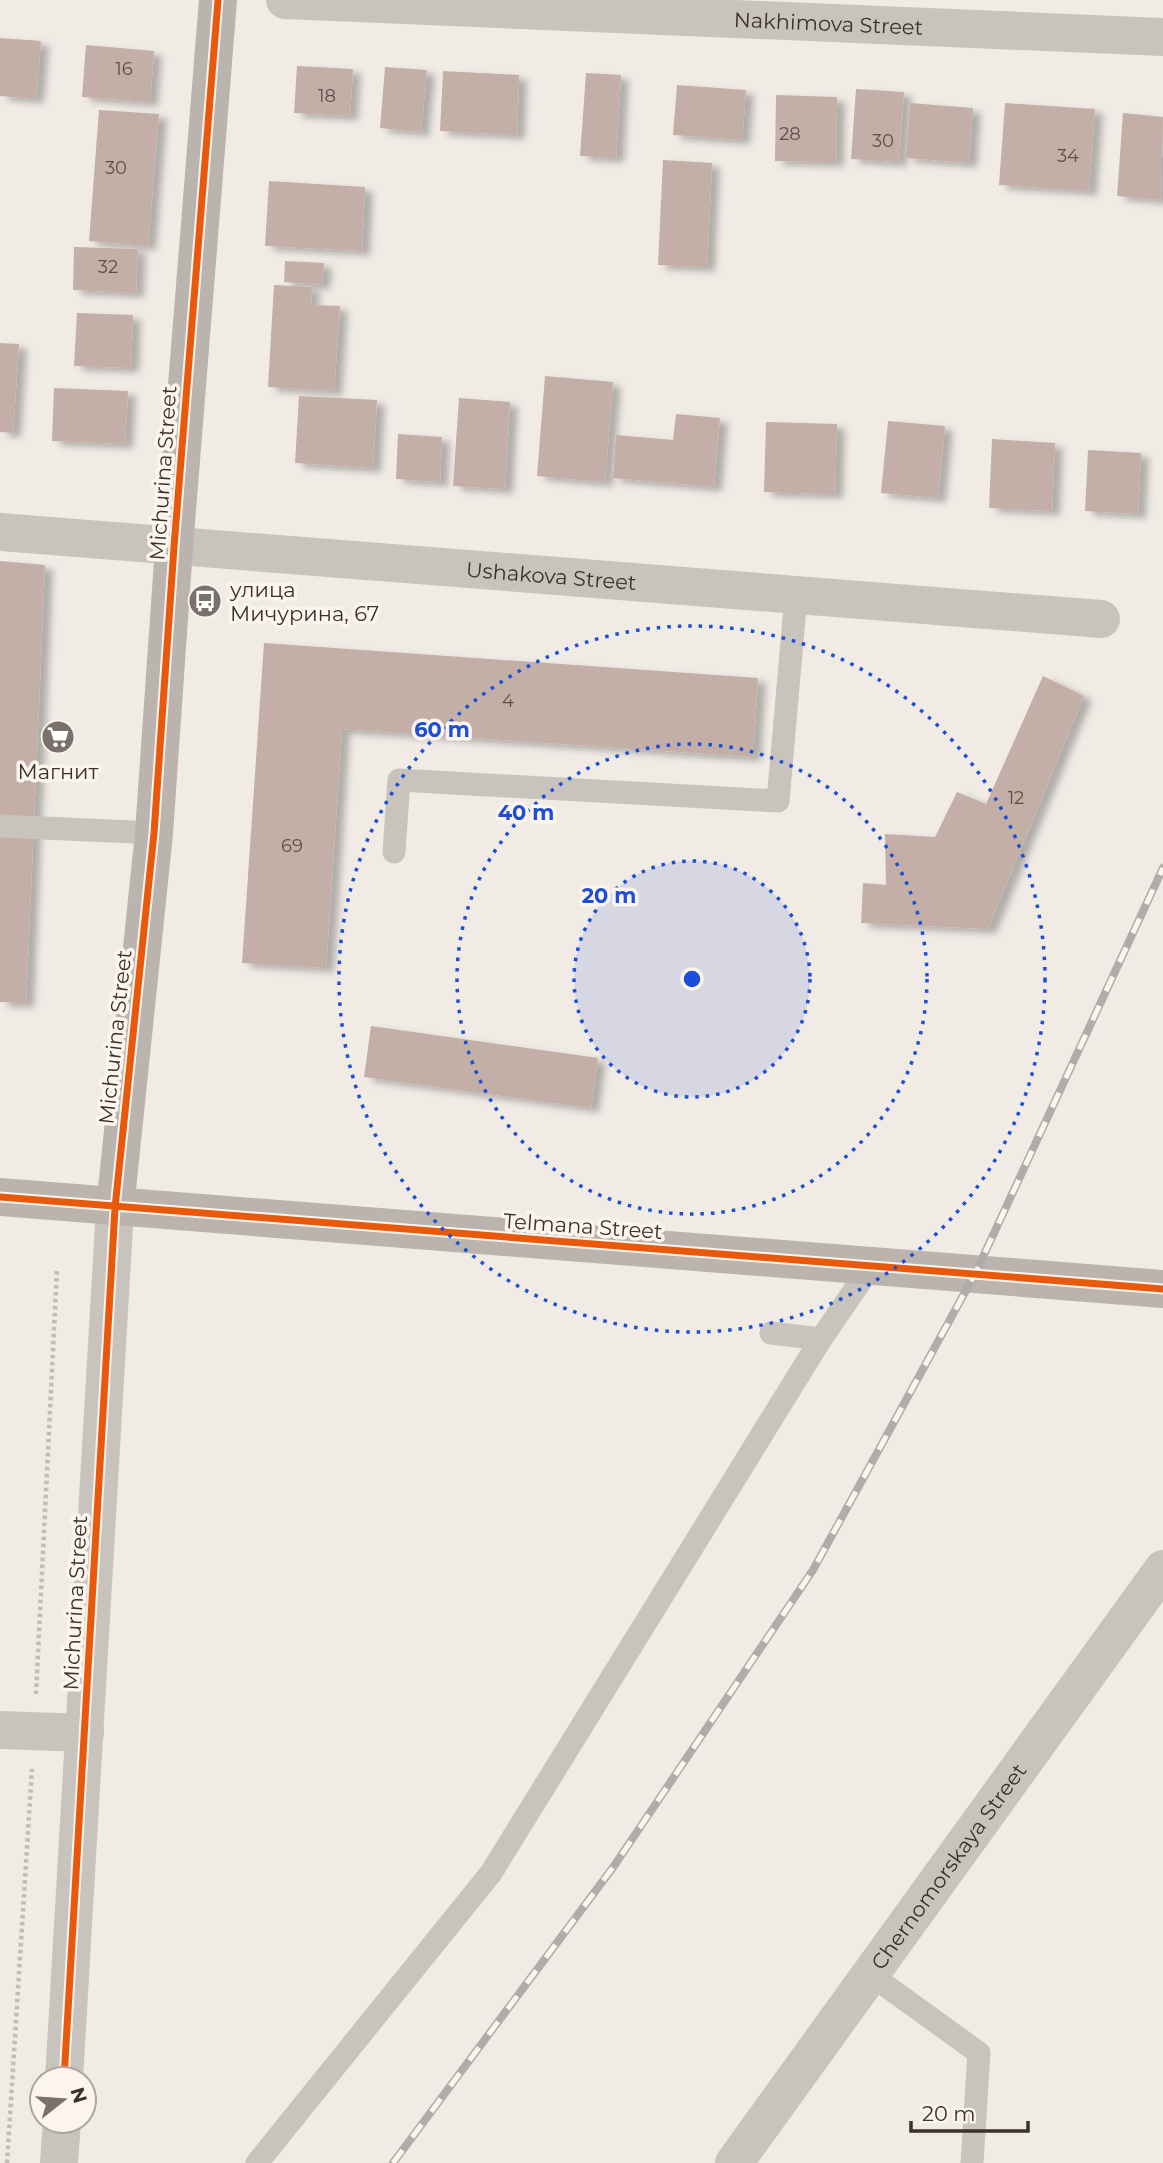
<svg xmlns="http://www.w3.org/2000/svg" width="1163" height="2163" viewBox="0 0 1163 2163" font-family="Montserrat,sans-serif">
  <defs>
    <filter id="shadow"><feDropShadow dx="8" dy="4.5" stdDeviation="3.5" flood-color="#0004"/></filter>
  </defs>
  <rect width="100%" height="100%" fill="#f0ebe5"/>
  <path fill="#c3afa7" filter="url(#shadow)" d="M0,38L41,41L36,99L0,96Z
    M86,45L154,51L150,102L82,97Z
    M297,66L353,69L350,116L294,113Z
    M385,67L427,70L421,132L380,128Z
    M443,71L519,75L517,135L440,131Z
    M586,73L621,75L616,158L580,156Z
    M677,85L746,90L742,140L673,135Z
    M856,89L904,92L899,162L851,159Z
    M776,95L837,97L836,162L775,161Z
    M910,103L973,108L969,163L906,158Z
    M1005,103L1095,109L1089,191L999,185Z
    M99,110L159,114L148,246L89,241Z
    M1123,113L1163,117L1161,200L1117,196Z
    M663,160L712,163L707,267L658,265Z
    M269,181L365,187L362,251L265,246Z
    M74,247L138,249L136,293L73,290Z
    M285,261L324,263L322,285L284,282Z
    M274,285L312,287L311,305L340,306L334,391L268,387Z
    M77,313L133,315L131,368L74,366Z
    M0,343L19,344L13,433L0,432Z
    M545,376L613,382L605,482L537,476Z
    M54,388L128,391L125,444L52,441Z
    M299,396L377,400L373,468L295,463Z
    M459,398L510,402L505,489L453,486Z
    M676,414L720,418L714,487L613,478L616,435L673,440Z
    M888,421L945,426L938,498L881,493Z
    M766,422L837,424L835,494L764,492Z
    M398,434L442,437L440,482L396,479Z
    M992,439L1055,443L1052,511L989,508Z
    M1088,450L1141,453L1138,514L1085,511Z
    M0,561L45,565L26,1003L0,1002Z
    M264,643L758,678L753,757L342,729L326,968L242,963Z
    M1043,676L1084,696L988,929L861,923L863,883L886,885L885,834L935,837L957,792L986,804Z
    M371,1026L598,1058L591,1108L364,1077Z"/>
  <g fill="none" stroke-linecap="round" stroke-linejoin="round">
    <path stroke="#c2bbb6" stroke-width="4.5" stroke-dasharray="3.5 3.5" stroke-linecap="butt" d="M36,1694L57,1269
      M7,2163L32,1769"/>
    <path stroke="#c9c3be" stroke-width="23" d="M0,826L154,833
      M394,852L399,780L778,801L796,596
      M821,1339L871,1266
      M871,1975L979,2053L972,2163
      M257,2163L491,1873L821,1339L771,1333"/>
    <g stroke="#c9c3be" stroke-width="38">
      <path id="s1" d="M285,0L1163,37"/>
      <path id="s2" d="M0,532L1101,619"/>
      <path d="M0,1730L85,1733"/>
      <path d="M64,2079L115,1208"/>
      <path d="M59,2163L62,2121"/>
      <path id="s3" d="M734,2163L1163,1569"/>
    </g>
    <path stroke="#bab3ae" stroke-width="38" d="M0,1197L1163,1289
      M115,1208L154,833L174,547L218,0"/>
    <defs>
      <path id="rail" d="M393,2163L614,1866L813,1570L976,1272L1163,868"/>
    </defs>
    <use href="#rail" stroke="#b1aca8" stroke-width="8"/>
    <use href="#rail" stroke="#fbf5ee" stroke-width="5" stroke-dasharray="16" stroke-linecap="butt"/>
    <defs>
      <path id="cycleway" d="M0,1197L1163,1289
        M64,2079L115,1208L154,833L174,547L218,0"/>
    </defs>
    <use href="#cycleway" stroke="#fbf5ee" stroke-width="11"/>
    <use href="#cycleway" stroke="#e8590c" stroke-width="7"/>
  </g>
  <circle cx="692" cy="979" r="118" fill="#1d4ed8" fill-opacity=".12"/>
  <g fill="none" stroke="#1d4ed8" stroke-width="3.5" stroke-dasharray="3.5 7">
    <circle cx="692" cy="979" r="118"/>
    <circle cx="692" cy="979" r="235"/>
    <circle cx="692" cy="979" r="353"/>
  </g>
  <defs>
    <symbol id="bus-disc" viewBox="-11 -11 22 22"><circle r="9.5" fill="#7a716c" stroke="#fbf5ee"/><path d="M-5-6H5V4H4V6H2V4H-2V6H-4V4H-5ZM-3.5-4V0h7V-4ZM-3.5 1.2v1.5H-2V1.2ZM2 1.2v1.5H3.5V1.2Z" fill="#fff"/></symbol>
    <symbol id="supermarket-disc" viewBox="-11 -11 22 22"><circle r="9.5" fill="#7a716c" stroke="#fbf5ee"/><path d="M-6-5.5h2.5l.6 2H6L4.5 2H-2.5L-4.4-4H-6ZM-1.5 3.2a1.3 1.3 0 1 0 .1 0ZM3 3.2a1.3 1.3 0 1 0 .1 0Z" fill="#fff"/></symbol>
  </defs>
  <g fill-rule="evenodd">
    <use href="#bus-disc" x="186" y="582" width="38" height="38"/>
    <use href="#supermarket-disc" x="39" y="718" width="38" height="38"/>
  </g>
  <g text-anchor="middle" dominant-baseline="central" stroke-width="7" stroke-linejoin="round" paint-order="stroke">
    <g font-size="18" fill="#5d504a">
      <text x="124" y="69">16</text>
      <text x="327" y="96">18</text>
      <text x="790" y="134">28</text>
      <text x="883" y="141">30</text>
      <text x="1068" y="156">34</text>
      <text x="116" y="168">30</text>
      <text x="108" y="267">32</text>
      <text x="508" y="701">4</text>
      <text x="1016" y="798">12</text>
      <text x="292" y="846">69</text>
    </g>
    <g font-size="21" fill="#3b302b" stroke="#fbf5ee">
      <text stroke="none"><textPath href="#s1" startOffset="544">Nakhimova Street</textPath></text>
      <text transform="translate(163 473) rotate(-86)">Michurina Street</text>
      <text stroke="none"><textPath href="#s2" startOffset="553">Ushakova Street</textPath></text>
      <text transform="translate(115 1037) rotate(-84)">Michurina Street</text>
      <text transform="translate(583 1226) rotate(4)">Telmana Street</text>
      <text transform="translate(75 1603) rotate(-87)">Michurina Street</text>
      <text stroke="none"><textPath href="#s3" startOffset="366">Chernomorskaya Street</textPath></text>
    </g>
    <g font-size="21" fill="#3b302b" stroke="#fbf5ee" text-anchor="start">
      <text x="230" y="589">улица<tspan x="230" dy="24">Мичурина, 67</tspan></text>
      <text x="58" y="771" text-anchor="middle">Магнит</text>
    </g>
  </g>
  <circle cx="692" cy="979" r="10" fill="#1d4ed8" stroke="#fbf5ee" stroke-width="3.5"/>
  <g font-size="21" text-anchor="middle" font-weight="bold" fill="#1d4ed8" stroke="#fbf5ee" stroke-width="7" stroke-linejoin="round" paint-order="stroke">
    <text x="442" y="737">60 m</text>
    <text x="526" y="820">40 m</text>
    <text x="609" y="903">20 m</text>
  </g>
  <g transform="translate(63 2100) rotate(73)"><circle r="33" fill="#fbf5ee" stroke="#aea6a0" stroke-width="2"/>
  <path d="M0-5L12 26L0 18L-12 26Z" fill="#7a716c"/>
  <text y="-10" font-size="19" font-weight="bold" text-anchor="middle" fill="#3b302b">N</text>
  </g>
  <path d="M911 2121v10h117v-10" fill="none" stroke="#3b302b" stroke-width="3.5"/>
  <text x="922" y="2121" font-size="21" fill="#3b302b" stroke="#fbf5ee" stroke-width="5" paint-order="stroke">20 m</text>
</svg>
